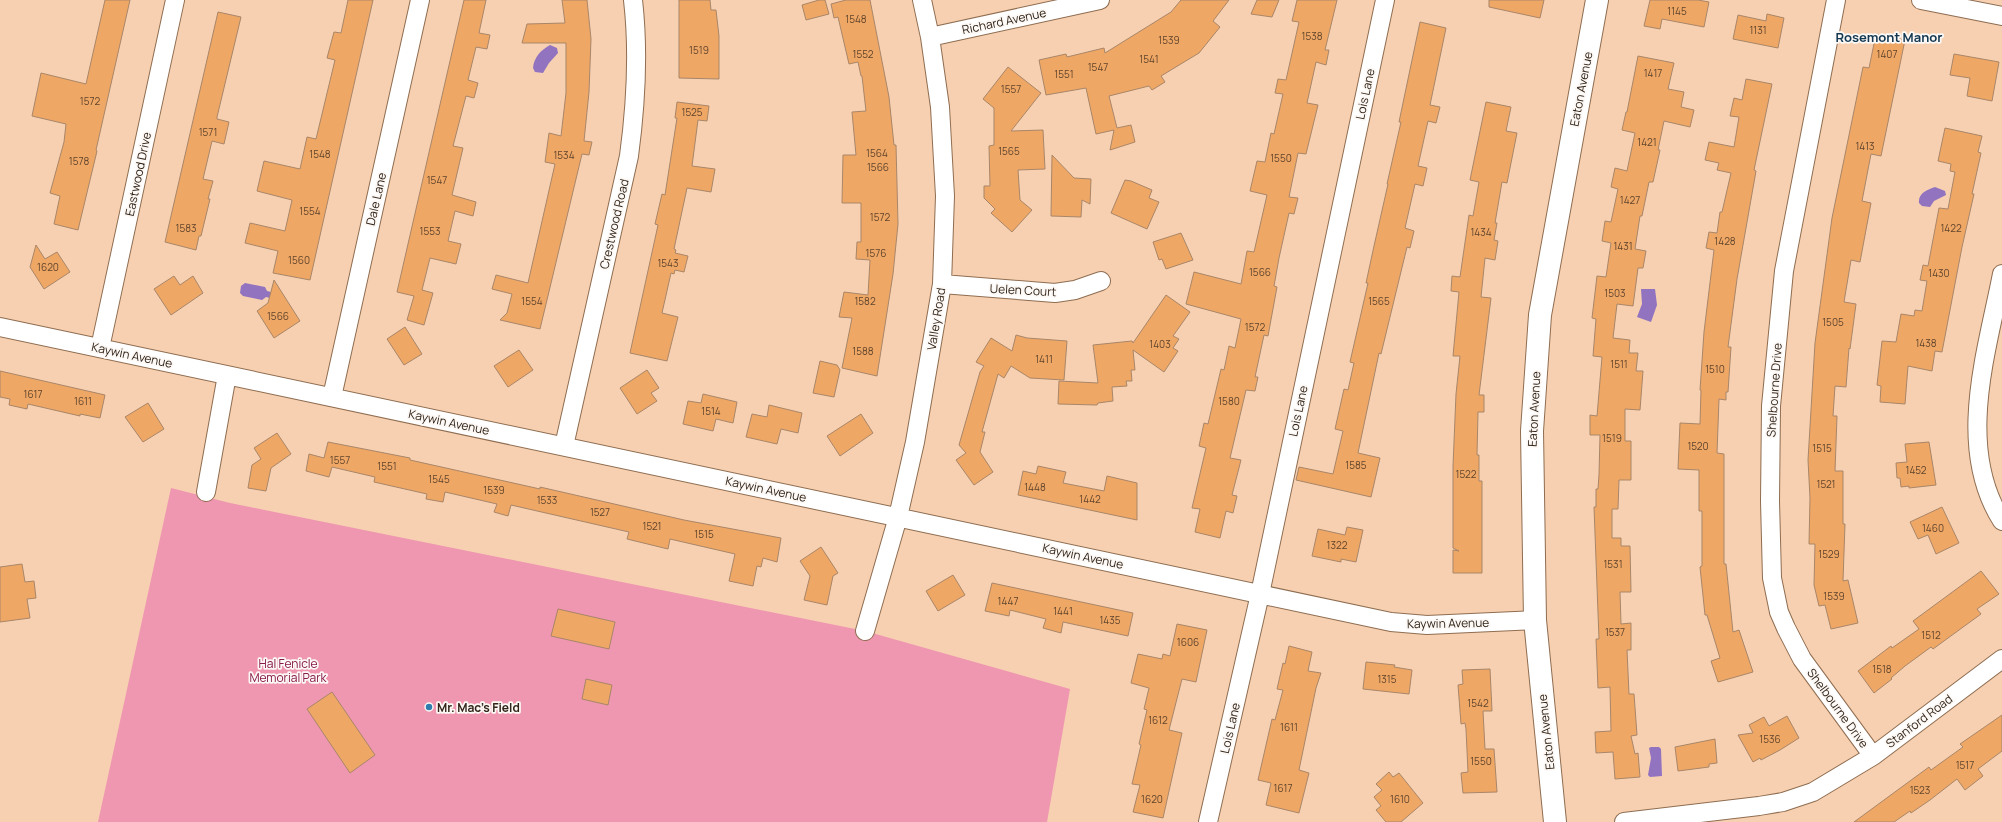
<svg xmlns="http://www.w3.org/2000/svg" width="2002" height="822" viewBox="0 0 2002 822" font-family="Manrope,sans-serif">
  <rect width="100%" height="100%" fill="#f6d0b1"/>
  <path fill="#ef96b0" d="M171,488L230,503L865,631L1070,689L1047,822H98Z"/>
  <path fill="#9173c0" d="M550,45L557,48L558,53L549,63L543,73L535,72L533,68C534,57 541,50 550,45Z
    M1935,187L1945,191L1946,195L1934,201L1930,207L1922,206L1919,203C1918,193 1927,190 1935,187Z
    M245,283L265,287L267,291L271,292L270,298L266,297L262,300L243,296L240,293L241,286Z
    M1641,289H1655L1657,305L1651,322L1637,317L1642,304Z
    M1651,747H1659L1661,749L1662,776L1650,777L1648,775L1651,758L1649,748Z"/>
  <path fill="#efa766" stroke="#a98668" d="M105,0H130L96,150L97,151L78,230L54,224L60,196L50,193L64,142L66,124L32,116L41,73L86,84Z
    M348,0H373L310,280L273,273L278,251L245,243L250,223L285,231L292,200L257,191L264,161L300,169L307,137L316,139L335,60L327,58L334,32L341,33Z
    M464,0H486L479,33L490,35L487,49L476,47L468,80L478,83L474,98L466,96L453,146L463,148L452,195L476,202L473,216L455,211L448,241L461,244L456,264L430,258L422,290L433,293L424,325L407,320L414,296L397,292Z
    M562,0H587L591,39L589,92L584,141L592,142L589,155L582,154L540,329L500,320L507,313L512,294L492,289L496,275L528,283L555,164L545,162L549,133L561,136L566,93V43H522L527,24L565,23Z
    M679,0H710L711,10H716L719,36V79L679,78Z
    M819,0H825L829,14L806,20L802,5Z
    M846,0H870L889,97L894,145H896L898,224L893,274L877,376L842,368L852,318L839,317L844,292L868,295L870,260L856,259L857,242H861V203H842L843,155H856L852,112L866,111L862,76H861L858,62L849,64L838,17L834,18L831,4Z
    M1181,0H1229L1213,21L1220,27L1199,53L1161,76L1165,82L1152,90L1149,86L1109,96L1117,128L1131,125L1135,142L1110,150L1114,130L1096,134L1086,88L1046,95L1039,60L1066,54L1067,57L1104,48L1105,53L1171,12Z
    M1257,0H1279L1272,17L1251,14Z
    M1297,0H1337L1325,50H1329L1326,65L1316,62L1307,103L1318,105L1306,154L1298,153L1289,197L1298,198L1294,214L1289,213L1279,258L1274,286L1277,287L1268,336L1264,335L1255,377H1258L1255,391L1246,390L1230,458L1241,460L1232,495L1237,496L1233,513L1226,511L1220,538L1195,532L1200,509L1192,508L1206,448L1199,446L1204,423L1208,424L1221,369L1224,370L1229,346L1235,348L1241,319L1186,304L1194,272L1241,284L1247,251L1254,252L1267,195L1250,191L1257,161L1265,162L1271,133L1274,134L1283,94L1275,93L1278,79L1286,80L1299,22L1292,21Z
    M1489,0H1544L1540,18L1489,7Z
    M1650,0H1698L1709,2L1704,27L1662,19L1660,29L1644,26Z
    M218,12L241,17L217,117V119L229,122L224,144L212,141L203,179L213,181L208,199H210L201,236H199L196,250L165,242Z
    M1767,14L1784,18L1778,48L1733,39L1738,15L1766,21Z
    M1420,22L1446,28L1430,105L1440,107L1436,123L1428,121L1418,166L1427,168L1423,186L1415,184L1405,228L1414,231L1410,248L1407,247L1381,354L1379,353L1358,453L1380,458L1371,497L1296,480L1299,467L1333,474L1343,431L1335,429L1344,389L1348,390L1354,363L1350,362L1368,283H1366L1374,246L1388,184H1387L1401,122H1399Z
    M1876,34L1905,40L1881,156L1871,154L1862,201L1871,203L1860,262L1851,260L1844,302L1856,304L1850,349L1849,348L1846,387L1835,386L1833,416H1837L1835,471H1843V524H1845L1843,581L1848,580L1858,623L1831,629L1825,605L1819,606L1814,585L1815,544H1809L1810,498L1808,460L1815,343L1832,218L1863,67L1869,68Z
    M1954,54L1999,62L1992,101L1967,96L1970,78L1950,75Z
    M1638,56L1674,63L1668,89L1684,92L1681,107L1694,110L1690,127L1664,121L1658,150H1660L1653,182H1649L1642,216H1640L1635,249L1646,251L1643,268H1638L1633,306L1617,304L1613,338L1630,340L1629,353H1638L1636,371H1643L1640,410L1625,409V441H1631V480H1619L1618,509H1612V538H1621V546H1630L1631,592H1620L1621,624L1631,623V650H1627L1629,694H1634L1637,735L1631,736L1635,754L1638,753L1640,777L1615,779L1613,752L1596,753L1595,732L1611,731L1610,687L1598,688L1596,639H1599L1594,507H1596V489H1598L1599,475L1600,435H1590V415L1597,416L1602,357L1593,356L1596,319L1592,318L1597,276L1606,277L1611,243L1602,241L1605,221L1611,222L1618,189L1611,187L1615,168L1627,171L1635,133L1622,130L1626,112H1627Z
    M1008,67L1041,93L1011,131L1043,130L1045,169L1018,170L1020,200L1032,210L1012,232L991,213L995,209L984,198V186H990L989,146L994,145V108L983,99Z
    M1746,79L1772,84L1754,170L1756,171L1737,279L1728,347H1731L1728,392H1726V400L1719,399L1717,453L1724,454V564H1726L1733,632L1739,630L1753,672L1718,682L1711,661L1720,658L1707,615H1705L1700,567L1702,566V511H1699V470L1678,469L1680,423L1700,424L1701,390H1700L1704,332L1714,250L1706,248L1709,232L1717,233L1720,212H1722L1731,173L1717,170L1719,163L1705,160L1709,142L1734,147L1739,117L1730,116L1734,98L1742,100Z
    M677,102L709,106L707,121L698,120L692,166L715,169L711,192L687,188L674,249L676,250L675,253L688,256L684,272L675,270L674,274L671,273L662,313L678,317L667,361L630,353L658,225L655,224L662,194L665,195L677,118H675Z
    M1486,102L1511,107L1506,131L1517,133L1507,183L1502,182L1495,223H1497L1494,240L1498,241L1495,260L1485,258L1481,297L1491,298L1479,395H1484V412H1478L1477,455H1479V481H1482V573H1453V550L1459,551L1453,548V466L1456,394L1460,356H1453L1459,292L1451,291L1452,276L1460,277L1469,215L1473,216L1479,182L1470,180Z
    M1945,128L1982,136L1978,152L1981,153L1972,194H1974L1962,247L1942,352L1935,351L1932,371L1908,366L1905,404L1880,402L1881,386L1877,385L1882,341L1896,342L1901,314L1914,316L1915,310L1922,311L1927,281L1920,280L1923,265L1928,266L1939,208L1948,209L1955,172L1950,171L1951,164L1938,161Z
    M1052,155L1074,178L1091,179L1090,204L1082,200L1081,217L1051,216Z
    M1125,180L1131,181L1152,190L1149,198L1159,202L1147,229L1111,213Z
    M1181,233L1193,260L1166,269L1162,259L1159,260L1153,242Z
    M36,245L45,259L57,252L70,272L44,289L30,267Z
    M174,276L180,285L193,276L203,293L171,315L154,289Z
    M274,280L300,321L274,338L257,311L268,303Z
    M1166,295L1190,312L1173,336L1179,339L1173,348L1178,351L1164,372L1133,350L1135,370H1131L1132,381H1126L1127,386L1112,387L1113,401L1098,403L1097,405L1058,404L1059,381L1098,383L1093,345L1132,341L1133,343Z
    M405,327L422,354L404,365L387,339Z
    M1016,335L1027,338L1067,341L1064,380L1030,378L1011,366L1004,378L998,374L982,432H985L980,452L993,472L974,485L956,460L966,453L959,445L980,372L984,366L976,362L991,338L1012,351Z
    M519,350L533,370L508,387L494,366Z
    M820,361L837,365L840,370L834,397L813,393Z
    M647,370L659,388L651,393L657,401L637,414L620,388Z
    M0,371L105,395L100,418L80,414V416L28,404L27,409L9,405L10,399L0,397Z
    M703,394L737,402L733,423L716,419L713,431L683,424L688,401L701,403Z
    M148,403L164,429L143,442L125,417Z
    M769,405L802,413L798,433L781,429L777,444L746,437L752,414L767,417Z
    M861,414L873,433L840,456L827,436Z
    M277,433L291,454L271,468L266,491L248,488L252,465L261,459L254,448Z
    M328,442L410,458V460L540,489V487L684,520L781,538L777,562L763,558L761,567L757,566L753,586L729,581L735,554L670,539L668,549L627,539L629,532L511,505L508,516L494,512L497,504L445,492L443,502L426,499L427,494L374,482L375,477L332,467L329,477L306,471L309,454L324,458Z
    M1929,442L1936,485L1909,488V486L1901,487L1900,478H1897L1896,463L1907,462L1905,444Z
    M1038,466L1066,472L1063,483L1104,491L1107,476L1137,483V520L1018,495L1023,471L1036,474Z
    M1942,507L1959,543L1936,554L1928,535L1918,539L1910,522Z
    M1347,527L1363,530L1356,562L1341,559V562L1312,556L1318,529L1345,535Z
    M821,547L838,573L833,576L827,605L804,600L810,576L800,561Z
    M22,564L25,582L34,581L36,598L27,599L30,618L0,622V567Z
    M1981,571L1999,594L1977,609L1981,614L1933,649L1931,647L1905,666L1891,678L1892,679L1874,693L1858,671L1891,646L1892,648L1919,629L1913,621Z
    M953,575L965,595L938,611L926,591Z
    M992,583L1133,613L1128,636L1063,622L1061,633L1043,628L1046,619L1010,610L1009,616L985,611Z
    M558,609L615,622L609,649L551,636Z
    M1177,624L1207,630L1196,682L1182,679L1169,730L1182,733L1163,818L1133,812L1140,785L1132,784L1141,745L1139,744L1147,710L1144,709L1149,688L1131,683L1138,654L1162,659L1163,654L1170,656Z
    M1289,646L1312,652L1308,671L1321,673L1316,688L1299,770L1309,773L1299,813L1266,805L1271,783L1258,780L1272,719L1275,720L1283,690L1277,689L1283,663L1285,664Z
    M1366,662L1395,665L1394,667L1412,670L1409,694L1363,689Z
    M1490,669L1492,711H1483L1485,749H1494L1497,792L1463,793L1461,773L1468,772L1466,729L1465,723L1461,724L1458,685L1463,684L1462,670Z
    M586,679L612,685L608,705L582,699Z
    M332,692L375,755L350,773L307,709Z
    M2002,715V751L1978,769L1983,776L1965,790L1957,779L1930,800L1911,813L1910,811L1894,822H1854L1929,767L1931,770L1963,747L1960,744Z
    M1787,716L1799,738L1780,750L1761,760L1760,758L1753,762L1738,735L1753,733L1749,725L1764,717L1769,726Z
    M1715,739L1717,763L1709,764V767L1678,771L1675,747Z
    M1389,772L1393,777L1399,773L1423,803L1401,822H1386L1376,810L1381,806L1374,797L1382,790L1376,784Z"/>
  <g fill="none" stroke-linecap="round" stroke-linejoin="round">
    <defs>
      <path id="minor" d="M1836,0L1784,271L1771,406L1770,501L1772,578L1779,612L1786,628L1802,659L1873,756
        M1921,0L2002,16
        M930,37L1100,0
        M2002,274C1987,352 1955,447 2002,521
        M942,284L1055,293L1075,290L1101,281
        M0,327L1391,622L1427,625L1535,620
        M100,348L175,0
        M332,397L420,0
        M564,446L629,156C636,104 639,52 633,0
        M206,492L227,375
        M865,631L898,517L915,442L942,284L945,196L940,107L930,37L922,0
        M1208,822L1260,594L1385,0
        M1624,822L1759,806L1783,802L1813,792L1873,756L2002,659"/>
      <path id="tertiary" d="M1555,822L1535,620L1532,431L1540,315L1597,0"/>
    </defs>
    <use href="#minor" stroke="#8f6d51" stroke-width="20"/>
    <use href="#tertiary" stroke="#8f6d51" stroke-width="24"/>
    <use href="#minor" stroke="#fff" stroke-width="18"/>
    <use href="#tertiary" stroke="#fff" stroke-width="22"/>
  </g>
  <circle fill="#2f7cae" stroke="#fcf8f5" stroke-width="1.5" cx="429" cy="707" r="4"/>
  <g text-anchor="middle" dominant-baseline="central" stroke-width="3.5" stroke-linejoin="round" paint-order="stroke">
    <g font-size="10" fill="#61452c">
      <text x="1677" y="11">1145</text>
      <text x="856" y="19">1548</text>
      <text x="1758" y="30">1131</text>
      <text x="1312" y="36">1538</text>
      <text x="1169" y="40">1539</text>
      <text x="699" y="50">1519</text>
      <text x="863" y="54">1552</text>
      <text x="1887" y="54">1407</text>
      <text x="1149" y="59">1541</text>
      <text x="1098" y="67">1547</text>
      <text x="1653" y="73">1417</text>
      <text x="1064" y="74">1551</text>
      <text x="1011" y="89">1557</text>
      <text x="90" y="101">1572</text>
      <text x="692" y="112">1525</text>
      <text x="208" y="132">1571</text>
      <text x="1647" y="142">1421</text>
      <text x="1865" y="146">1413</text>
      <text x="1009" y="151">1565</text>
      <text x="877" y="153">1564</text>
      <text x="320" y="154">1548</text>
      <text x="564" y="155">1534</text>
      <text x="1281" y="158">1550</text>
      <text x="79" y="161">1578</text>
      <text x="878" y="167">1566</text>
      <text x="437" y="180">1547</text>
      <text x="1630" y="200">1427</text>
      <text x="310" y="211">1554</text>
      <text x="880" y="217">1572</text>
      <text x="186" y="228">1583</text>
      <text x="1951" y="228">1422</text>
      <text x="430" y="231">1553</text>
      <text x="1481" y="232">1434</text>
      <text x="1725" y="241">1428</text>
      <text x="1623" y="246">1431</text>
      <text x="876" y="253">1576</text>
      <text x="299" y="260">1560</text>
      <text x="668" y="263">1543</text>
      <text x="48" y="267">1620</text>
      <text x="1260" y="272">1566</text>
      <text x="1939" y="273">1430</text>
      <text x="1615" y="293">1503</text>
      <text x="532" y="301">1554</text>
      <text x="865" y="301">1582</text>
      <text x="1379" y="301">1565</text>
      <text x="278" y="316">1566</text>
      <text x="1833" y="322">1505</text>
      <text x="1255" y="327">1572</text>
      <text x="1926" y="343">1438</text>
      <text x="1160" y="344">1403</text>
      <text x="863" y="351">1588</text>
      <text x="1044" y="359">1411</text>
      <text x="1619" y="364">1511</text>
      <text x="1715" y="369">1510</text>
      <text x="33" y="394">1617</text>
      <text x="83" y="401">1611</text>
      <text x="1229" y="401">1580</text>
      <text x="711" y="411">1514</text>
      <text x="1612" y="438">1519</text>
      <text x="1698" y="446">1520</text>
      <text x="1822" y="448">1515</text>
      <text x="340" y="460">1557</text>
      <text x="1356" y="465">1585</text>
      <text x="387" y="466">1551</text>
      <text x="1916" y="470">1452</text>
      <text x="1466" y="474">1522</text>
      <text x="439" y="479">1545</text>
      <text x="1826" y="484">1521</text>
      <text x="1035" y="487">1448</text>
      <text x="494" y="490">1539</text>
      <text x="1090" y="499">1442</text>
      <text x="547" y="500">1533</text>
      <text x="600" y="512">1527</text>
      <text x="652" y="526">1521</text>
      <text x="1933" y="528">1460</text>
      <text x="704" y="534">1515</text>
      <text x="1337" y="545">1322</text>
      <text x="1829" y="554">1529</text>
      <text x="1613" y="564">1531</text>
      <text x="1834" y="596">1539</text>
      <text x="1008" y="601">1447</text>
      <text x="1063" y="611">1441</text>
      <text x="1110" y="620">1435</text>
      <text x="1615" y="632">1537</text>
      <text x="1931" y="635">1512</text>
      <text x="1188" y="642">1606</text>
      <text x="1882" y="669">1518</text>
      <text x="1387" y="679">1315</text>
      <text x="1478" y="703">1542</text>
      <text x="1158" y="720">1612</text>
      <text x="1289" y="727">1611</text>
      <text x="1770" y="739">1536</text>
      <text x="1481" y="761">1550</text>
      <text x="1965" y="765">1517</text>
      <text x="1283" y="788">1617</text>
      <text x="1920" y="790">1523</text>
      <text x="1152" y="799">1620</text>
      <text x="1400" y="799">1610</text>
    </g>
    <g font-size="12" fill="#322418" stroke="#fcf8f5">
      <text transform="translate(1004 21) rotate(-12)">Richard Avenue</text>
      <text transform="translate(1581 89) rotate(-79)">Eaton Avenue</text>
      <text transform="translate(1365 94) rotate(-78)">Lois Lane</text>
      <text transform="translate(138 174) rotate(-78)">Eastwood Drive</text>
      <text transform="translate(376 199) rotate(-77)">Dale Lane</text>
      <text transform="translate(614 224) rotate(-77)">Crestwood Road</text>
      <text transform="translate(1023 290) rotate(3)">Uelen Court</text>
      <text transform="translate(936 319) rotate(-81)">Valley Road</text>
      <text transform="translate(132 355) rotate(12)">Kaywin Avenue</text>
      <text transform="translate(1774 390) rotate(-86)">Shelbourne Drive</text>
      <text transform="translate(1534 409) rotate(-87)">Eaton Avenue</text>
      <text transform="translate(1298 411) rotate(-78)">Lois Lane</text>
      <text transform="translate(449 422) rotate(12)">Kaywin Avenue</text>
      <text transform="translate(766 489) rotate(12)">Kaywin Avenue</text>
      <text transform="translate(1083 556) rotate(12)">Kaywin Avenue</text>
      <text transform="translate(1448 623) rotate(-1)">Kaywin Avenue</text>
      <text transform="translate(1838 708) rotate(54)">Shelbourne Drive</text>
      <text transform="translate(1919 721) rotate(-37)">Stanford Road</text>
      <text transform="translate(1230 728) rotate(-77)">Lois Lane</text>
      <text transform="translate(1546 732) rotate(-96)">Eaton Avenue</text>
    </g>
    <g font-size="12" fill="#861847" stroke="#fcf8f5">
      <text x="288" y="663">Hal Fenicle<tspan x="288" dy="14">Memorial Park</tspan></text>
    </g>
    <g font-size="12" font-weight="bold" fill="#322418" stroke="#fcf8f5" text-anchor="start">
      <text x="437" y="707">Mr. Mac's Field</text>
    </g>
    <g font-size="13" font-weight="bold" fill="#133750" stroke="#fcf8f5">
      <text x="1889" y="37">Rosemont Manor</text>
    </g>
  </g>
</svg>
